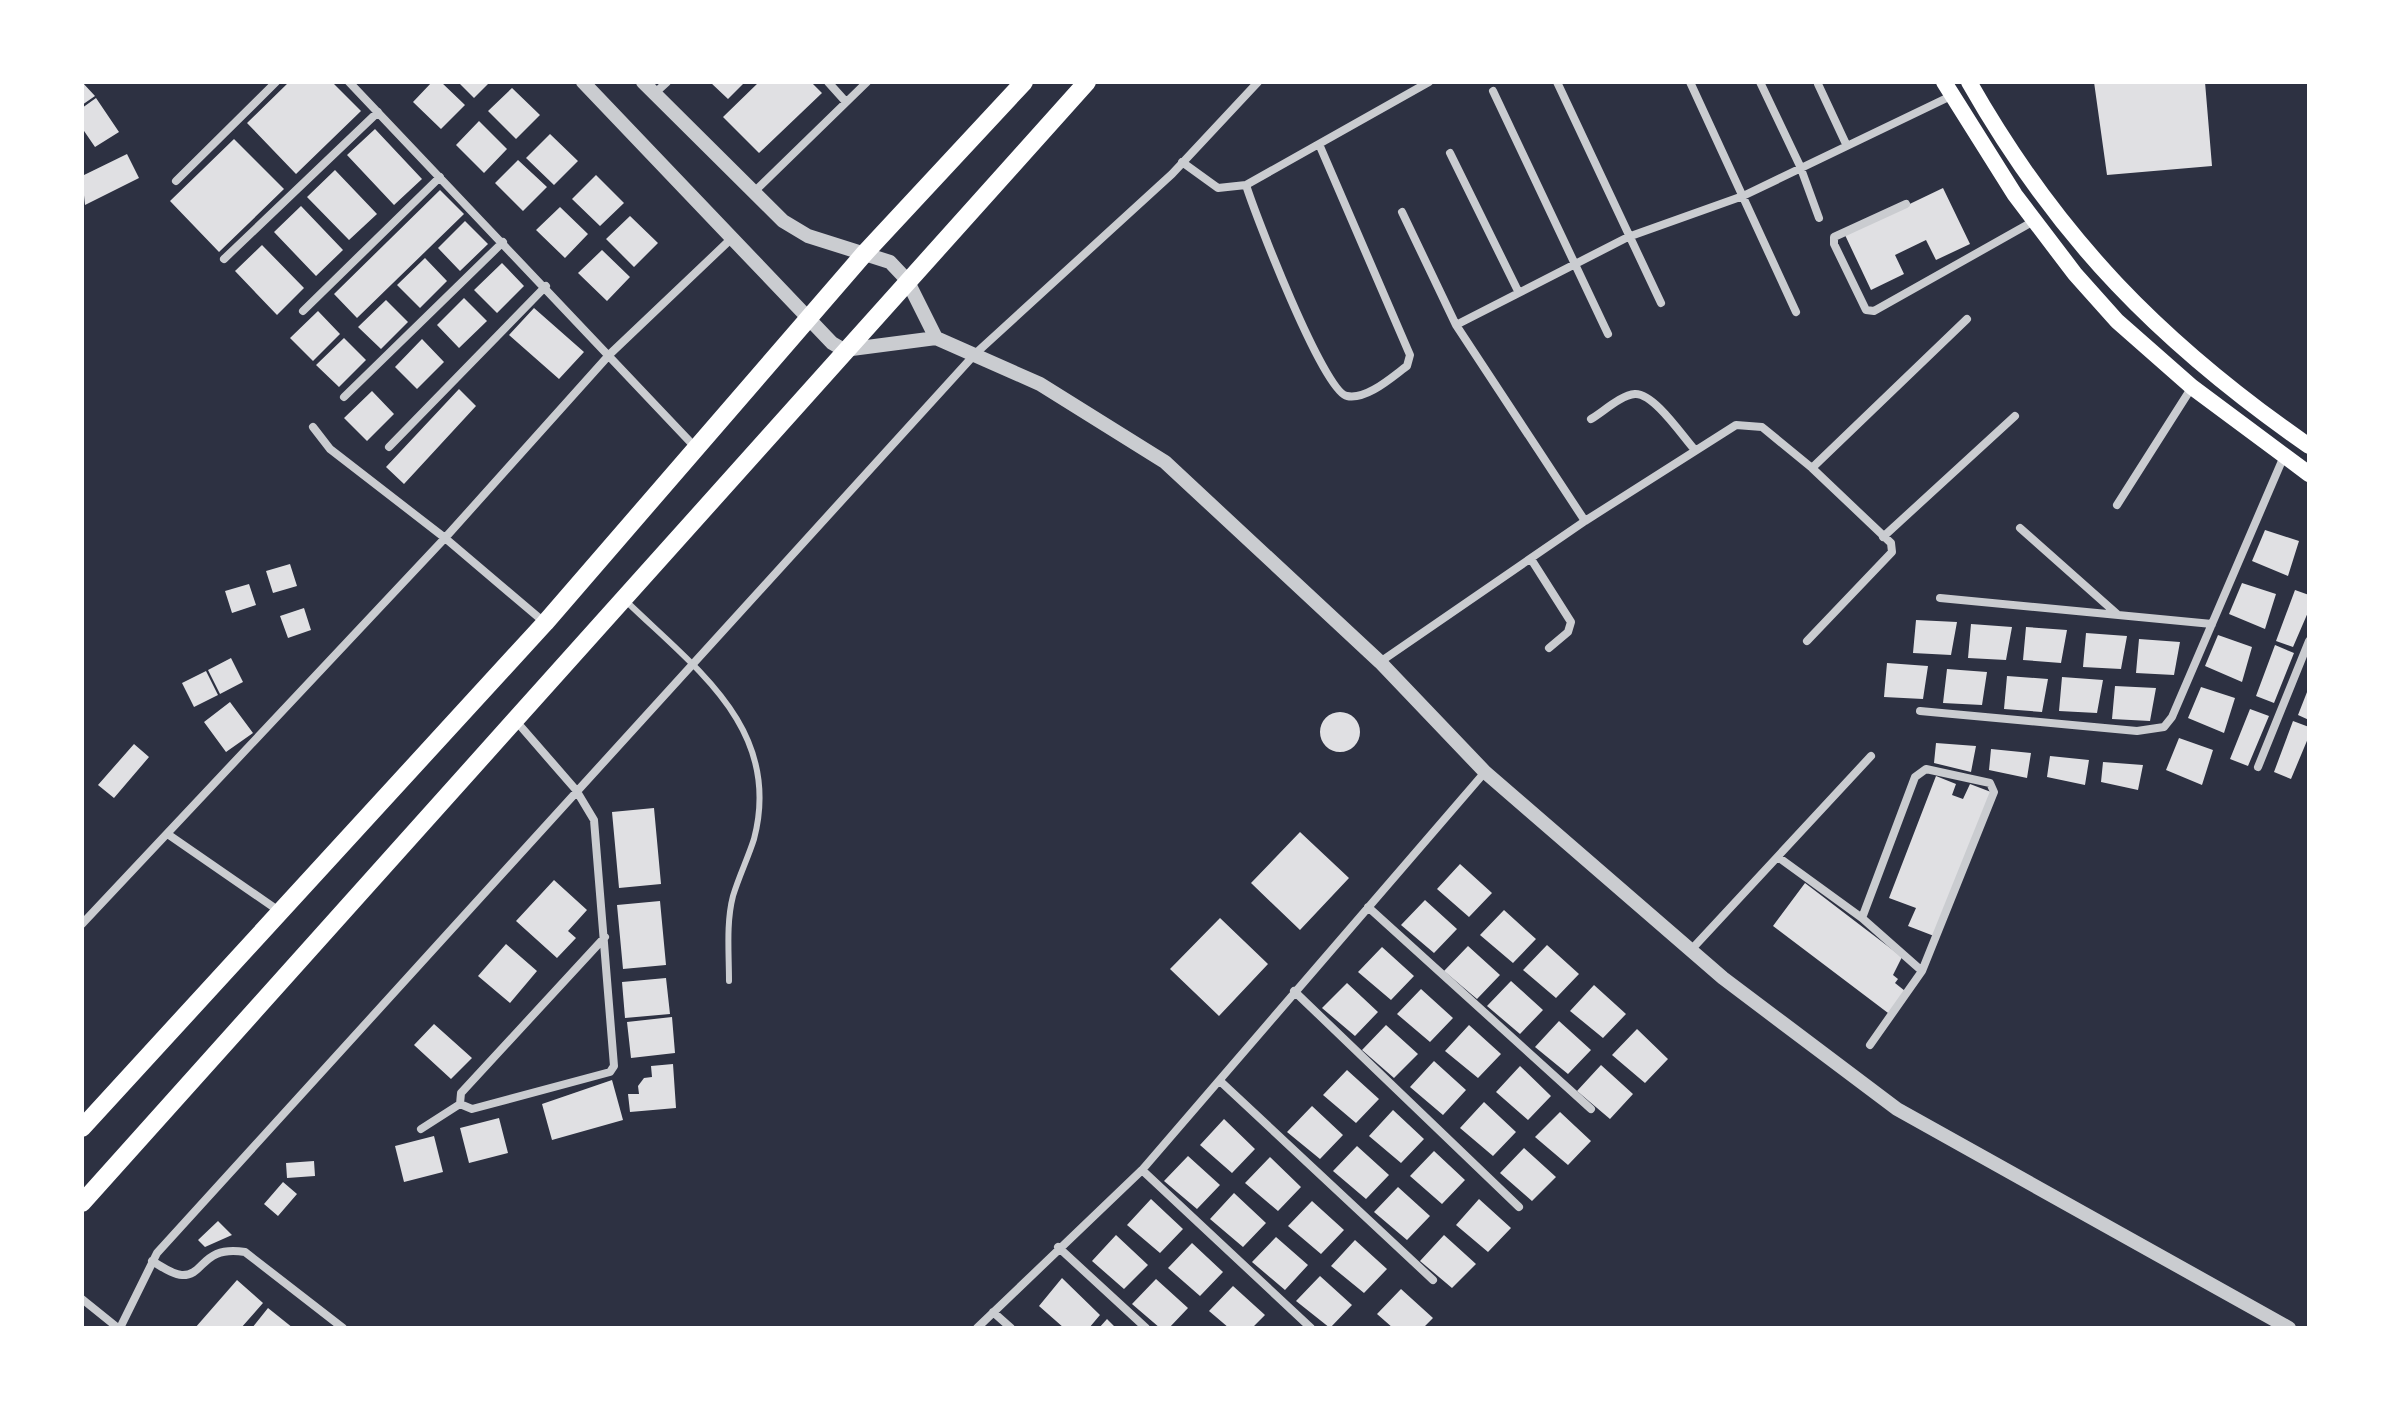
<svg xmlns="http://www.w3.org/2000/svg" width="2391" height="1410" viewBox="0 0 2391 1410" font-family="'Nunito Sans',sans-serif">
  <rect width="100%" height="100%" fill="#2d3142"/>
  <path fill="#e0e0e3" d="M82,82L95,96L82,105Z
    M289,82H332L361,111L296,174L247,123Z
    M432,82H441L465,105L441,129L413,102Z
    M458,82H490L474,98Z
    M710,82H745L728,99Z
    M759,82H811L822,93L759,153L723,117Z
    M2094,82H2205L2212,166L2107,175Z
    M512,88L540,115L516,139L488,111Z
    M96,98L119,132L95,147L82,128V108Z
    M479,121L507,149L484,173L456,145Z
    M375,129L422,179L394,205L347,155Z
    M550,134L578,161L554,185L526,158Z
    M234,139L284,189L219,252L170,201Z
    M127,154L139,178L85,205L82,176Z
    M518,160L547,187L523,211L495,183Z
    M335,170L377,214L349,240L307,197Z
    M596,175L624,203L600,226L572,199Z
    M1943,188L1970,244L1936,260L1926,240L1895,255L1904,274L1871,290L1845,235Z
    M440,190L464,214L357,318L334,294Z
    M301,206L343,250L316,276L274,232Z
    M560,207L588,234L565,258L536,230Z
    M630,216L658,243L634,267L606,239Z
    M465,221L488,244L460,271L438,248Z
    M262,245L304,288L277,315L235,271Z
    M602,250L630,277L607,301L578,273Z
    M425,258L447,281L420,308L397,285Z
    M502,263L524,286L497,313L474,290Z
    M464,298L487,321L459,348L437,325Z
    M386,300L408,322L381,349L358,327Z
    M534,308L584,352L559,379L509,335Z
    M318,311L340,334L313,361L290,338Z
    M344,338L366,360L339,387L316,365Z
    M422,339L444,362L417,389L395,367Z
    M459,389L476,406L404,484L386,467Z
    M372,391L394,414L367,441L344,418Z
    M2265,530L2299,541L2288,576L2252,561Z
    M290,564L297,586L273,593L266,571Z
    M2242,583L2276,594L2265,629L2229,614Z
    M249,584L256,605L232,613L225,591Z
    M2295,590L2309,595V610L2293,647L2276,641Z
    M304,608L311,630L288,638L280,616Z
    M1916,620L1957,622L1951,655L1913,653Z
    M1971,624L2012,627L2006,660L1968,658Z
    M2026,627L2067,630L2061,663L2023,660Z
    M2086,633L2127,636L2121,669L2083,667Z
    M2218,635L2252,647L2242,682L2205,666Z
    M2139,639L2180,642L2174,675L2136,673Z
    M2275,645L2294,653L2274,703L2256,696Z
    M231,658L243,682L220,694L208,670Z
    M1887,663L1928,666L1923,699L1884,697Z
    M1947,669L1987,672L1982,705L1943,703Z
    M206,671L218,695L194,707L182,683Z
    M2007,676L2048,679L2042,712L2004,709Z
    M2062,677L2103,680L2097,713L2059,711Z
    M2115,686L2156,688L2150,721L2112,719Z
    M2201,687L2235,698L2224,733L2188,718Z
    M2309,687V720L2298,715Z
    M230,702L253,733L226,752L204,722Z
    M2250,709L2269,716L2248,766L2230,759Z
    M1320 732a20 20 0 1 1 40 0a20 20 0 1 1-40 0Z
    M2293,721L2309,727V736L2291,779L2274,772Z
    M2179,738L2213,750L2202,785L2166,770Z
    M1936,743L1976,746L1971,772L1934,763Z
    M134,744L149,757L114,798L98,785Z
    M1991,749L2031,753L2027,778L1989,770Z
    M2050,756L2089,760L2085,785L2047,777Z
    M2103,762L2143,765L2138,790L2101,782Z
    M1936,776L1956,784L1952,795L1963,799L1970,784L1991,792L1934,936L1908,926L1916,908L1889,898Z
    M654,808L661,884L619,888L612,812Z
    M1300,832L1349,878L1300,930L1251,883Z
    M1460,864L1492,893L1469,917L1437,889Z
    M554,880L587,910L568,931L576,938L557,958L516,921Z
    M1805,883L1902,957L1893,975L1898,979L1895,983L1905,991L1892,1016L1773,926Z
    M1425,900L1457,929L1434,953L1401,925Z
    M660,901L666,965L623,969L617,905Z
    M1504,910L1536,939L1513,963L1480,935Z
    M1220,918L1268,964L1219,1016L1170,969Z
    M506,944L537,971L510,1003L478,976Z
    M1547,945L1579,974L1556,998L1523,970Z
    M1468,946L1500,975L1477,999L1444,971Z
    M1382,947L1414,976L1391,1000L1358,972Z
    M666,978L670,1014L625,1018L622,982Z
    M1511,981L1543,1010L1520,1034L1487,1006Z
    M1347,983L1378,1012L1355,1036L1322,1008Z
    M1594,985L1626,1014L1603,1038L1570,1011Z
    M1421,989L1453,1018L1430,1042L1397,1014Z
    M672,1017L675,1053L631,1058L627,1022Z
    M1559,1021L1591,1050L1568,1074L1535,1047Z
    M434,1024L472,1058L451,1079L414,1045Z
    M1386,1025L1418,1054L1394,1078L1362,1050Z
    M1469,1025L1501,1054L1478,1078L1445,1051Z
    M1637,1029L1668,1059L1645,1083L1612,1055Z
    M1434,1061L1466,1090L1443,1115L1410,1087Z
    M673,1064L676,1108L630,1112L628,1094H639L638,1086L644,1078L652,1077L651,1066Z
    M1601,1065L1633,1094L1610,1119L1577,1091Z
    M1520,1066L1551,1096L1528,1120L1496,1092Z
    M1347,1070L1379,1099L1356,1123L1323,1095Z
    M612,1080L623,1120L552,1140L542,1104Z
    M1484,1102L1516,1132L1493,1156L1460,1128Z
    M1312,1106L1343,1135L1320,1159L1287,1132Z
    M1393,1110L1424,1139L1401,1163L1369,1136Z
    M1560,1112L1591,1141L1568,1165L1535,1137Z
    M499,1118L508,1153L469,1163L460,1128Z
    M1224,1119L1255,1149L1232,1173L1200,1145Z
    M434,1136L443,1172L404,1182L395,1146Z
    M1357,1146L1389,1175L1366,1199L1333,1171Z
    M1524,1148L1556,1177L1532,1201L1500,1173Z
    M1434,1151L1465,1180L1442,1204L1410,1176Z
    M1188,1156L1220,1185L1197,1209L1164,1181Z
    M1270,1157L1301,1187L1278,1211L1245,1183Z
    M314,1161L315,1176L287,1178L286,1163Z
    M283,1182L297,1194L278,1216L264,1204Z
    M1398,1187L1430,1216L1407,1240L1374,1212Z
    M1234,1193L1266,1223L1243,1247L1210,1219Z
    M1151,1199L1183,1229L1160,1253L1127,1225Z
    M1479,1199L1511,1228L1488,1252L1456,1225Z
    M1312,1201L1344,1230L1321,1254L1288,1226Z
    M218,1221L232,1235L205,1247L198,1240Z
    M1116,1235L1148,1265L1124,1289L1092,1261Z
    M1444,1235L1476,1264L1452,1288L1420,1261Z
    M1276,1237L1308,1265L1285,1290L1252,1262Z
    M1355,1240L1387,1269L1364,1293L1331,1266Z
    M1192,1243L1223,1272L1200,1296L1168,1268Z
    M1320,1276L1352,1305L1330,1328L1296,1301Z
    M1062,1278L1100,1315L1089,1328H1064L1039,1306Z
    M1156,1279L1188,1308L1169,1328H1160L1132,1304Z
    M237,1280L263,1303L241,1328H195Z
    M1233,1286L1265,1315L1252,1328H1229L1209,1311Z
    M1401,1289L1433,1318L1423,1328H1393L1377,1314Z
    M268,1308L293,1328H252Z
    M1107,1319L1116,1328H1099Z"/>
  <g fill="none" stroke-linecap="round" stroke-linejoin="round">
    <path stroke="#caccd0" stroke-width="6" d="M627,602C695,668 783,729 754,839C748,858 739,876 733,896C726,923 729,953 729,981"/>
    <path stroke="#caccd0" stroke-width="8" d="M349,82L695,447
      M828,82L846,102
      M1557,82L1661,303
      M1690,82L1796,312
      M1760,82L1800,166L1819,218
      M1818,84L1846,144
      M1493,91L1608,334
      M655,93L667,82
      M1450,153L1518,291
      M1182,162L1218,188L1246,185L1429,82
      M176,181L276,82
      M1246,185C1255,214 1324,393 1347,396C1367,400 1392,377 1407,366L1410,355L1319,144
      M753,193L867,82
      M1906,204L1834,237V244L1866,310L1874,311L2034,221
      M1402,212L1456,325L1585,521
      M224,259L378,112
      M303,311L440,177
      M1456,325L1628,237L1743,196L1951,96
      M344,397L503,242
      M1591,419C1603,412 1621,395 1635,394C1654,393 1683,437 1695,450
      M313,427L330,449L445,538L544,622
      M389,447L546,286
      M2117,505L2192,387
      M2020,528L2117,614
      M1883,537L2015,416
      M1531,559L1571,622L1568,632L1549,648
      M1940,598L2212,624
      M1807,641L1892,552L1891,543L1812,468
      M1380,662L1585,521L1736,425L1762,427L1812,468L1967,319
      M1920,711L2137,731L2164,727L2172,717L2284,456
      M516,721L576,790L594,820L614,1066L610,1072L472,1109L460,1104L461,1093L605,937
      M2258,767L2309,641
      M169,835L279,911
      M1778,857L1862,918L1922,971L1870,1045
      M1368,907L1591,1109
      M1862,918L1915,777L1926,769L1990,783L1994,792L1922,971
      M82,924L445,538L610,354L732,238
      M1691,950L1871,756
      M1294,991L1519,1207
      M1220,1081L1433,1280
      M421,1129L460,1104
      M1142,1170L1311,1328
      M1058,1247L1146,1328
      M152,1261C161,1266 173,1275 182,1275C205,1276 201,1245 245,1252L343,1328
      M82,1299L118,1328
      M993,1312L1011,1328
      M120,1328L157,1253L975,354L1172,174L1258,82
      M977,1328L1142,1170L1485,772"/>
    <path stroke="#caccd0" stroke-width="14" d="M583,82L832,343L844,350L936,338L1040,384L1165,462L1380,662L1485,772L1723,978L1897,1109L2289,1328
      M643,82L783,221L808,236L890,262L907,280L936,338"/>
    <path stroke="#fff" stroke-width="16" d="M1944,82L2015,195L2075,274L2117,321L2192,387L2309,474
      M1969,82C2058,239 2162,344 2309,446"/>
    <path stroke="#fff" stroke-width="18" d="M82,1128L545,623L864,254L1024,82
      M82,1203L1087,82"/>
  </g>
  <rect width="2391" height="1410" fill="none" stroke="#ffffff" stroke-width="168"/>
</svg>
